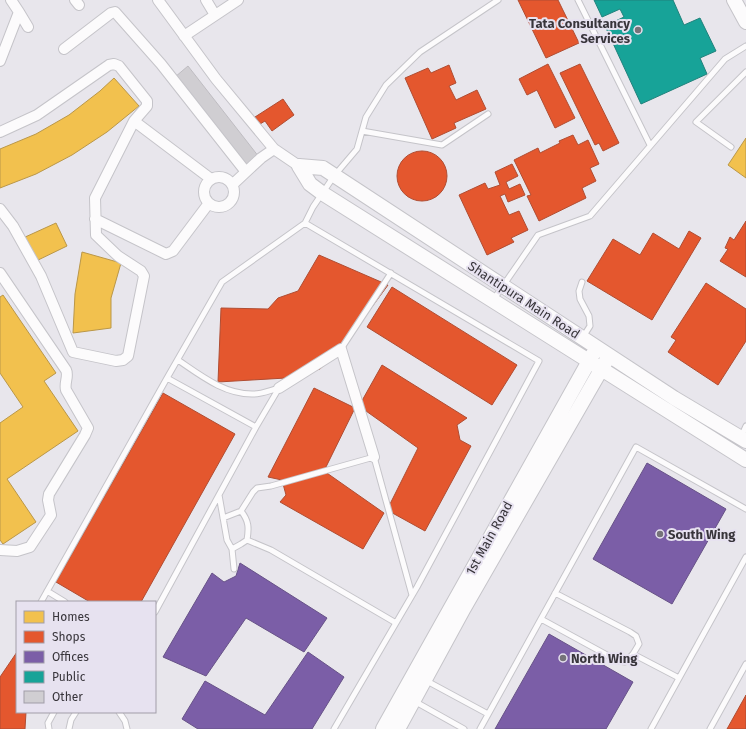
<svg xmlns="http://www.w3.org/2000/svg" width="746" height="729" viewBox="0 0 746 729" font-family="'Fira Sans',sans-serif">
  <rect width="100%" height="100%" fill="#e8e6ec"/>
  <path fill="#f2c14e" stroke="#ba9748" d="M114,78L139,106L107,132L72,155L36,174L0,188V149L36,134L69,115L100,91Z
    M746,138V178L728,165Z
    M56,223L67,246L34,262L23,238Z
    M82,252L121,263L111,298V328L73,333L75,294Z
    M3,295L56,373L44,381L78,431L7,479L36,522L3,544L0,540V423L23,407L0,373V297Z"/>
  <path fill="#e4572e" stroke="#b04d32" d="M518,0H558L579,43L546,58Z
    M548,64L575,118L555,128L537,90L527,95L519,79Z
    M580,64L619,143L603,151L599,143L595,145L560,73Z
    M449,65L456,83L449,86L456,100L477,90L486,109L454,123L456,128L432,139L405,78L428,68L431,73Z
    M283,99L294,115L272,131L265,121L260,124L255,117Z
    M573,135L578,145L588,140L599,164L590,168L596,181L582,188L586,198L539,221L527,196L531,195L514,160L538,148L540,153L560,143L559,141Z
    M397 176a25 25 0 1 1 50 0a25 25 0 1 1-50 0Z
    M512,164L518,176L506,182L509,189L520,184L525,195L508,202L505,194L500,196L509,215L519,211L528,230L511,238L514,242L487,255L459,195L485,183L488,189L500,185L495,172Z
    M746,221V277L720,261L728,249L725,248L730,237L734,240Z
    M689,231L701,238L652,320L587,281L613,239L640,255L653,233L679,249Z
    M319,255L388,285L341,349L320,369L286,378L218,382L221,308L268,309L278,298L298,291Z
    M706,283L746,309V341L718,385L668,352L676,340L671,337Z
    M392,287L517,365L492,405L367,327Z
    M382,365L467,418L457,425L460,440L471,446L425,531L387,510L418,448L359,406Z
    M314,388L355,408L324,471L384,513L363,549L280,502L286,495L282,480L268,477Z
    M163,393L235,434L141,602H90L56,582Z
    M17,652V712H26L25,729H0V677Z
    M746,695V729H727Z"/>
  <path fill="#7b5ea7" stroke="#675287" d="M647,463L726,509L672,604L593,559Z
    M240,563L327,618L304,652L246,618L206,676L163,657L212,573L224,582L236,576Z
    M549,634L633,682L606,729H495Z
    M308,652L344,677L312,729H198L182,719L205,681L265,715Z"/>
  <path fill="#17a398" stroke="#21827c" d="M594,0H673L684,25L700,18L716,51L700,58L707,74L641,104L605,26L624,17L620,9L602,17Z"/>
  <path fill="#d0ced2" stroke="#bebcc1" d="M188,66L259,157L245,168L175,77Z"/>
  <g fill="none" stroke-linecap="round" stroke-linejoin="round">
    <defs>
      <path id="lane" d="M578,0L650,145
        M362,131L442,145L488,114
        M731,147L696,122L746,72
        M305,223L313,207L334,176L357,149L366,117L386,85L420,52L498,0
        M582,282L579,291L580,299L589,316L590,326L583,337
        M494,299L538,235L590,216L725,59L746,46
        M341,349L391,273
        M178,360C200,375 225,395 254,394C262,394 271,390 279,388
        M256,427L167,378L222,282L305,223L539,361L417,587L334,729
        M741,437L746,426
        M219,495L227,540L232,549
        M223,518L241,511
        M234,569L232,549L241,544L247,540
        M47,591L65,602
        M41,602L167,378
        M155,612L256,427L279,388
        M541,619L618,661L625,662L633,654L639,644L636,636L630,632L555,593
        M396,623L271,550L247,540C249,528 249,521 241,511L253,492L257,488L271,486L374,457L412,595
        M633,654L679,678
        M425,680L488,714
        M414,701L464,729
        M119,712L125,721L127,729
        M49,729L48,723L54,712
        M69,729L71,720L76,712
        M480,729L636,447L746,509
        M651,729L746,557
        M710,729L746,664"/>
      <path id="street" d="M75,0L79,5
        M158,0L216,79L274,149L299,166
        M206,0L215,15
        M19,12L28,27
        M184,36L238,0
        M64,49L111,13L115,12L161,64L246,172
        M0,61L19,12L11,0
        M134,121L211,179
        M0,132L37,115L109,65L114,64L119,66L147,101V106L134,121L95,198L96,235L118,256L141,271L144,276L128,356L123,360L116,361L73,352L41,276L13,226L0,209
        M204 192a15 15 0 1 1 30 0a15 15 0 1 1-30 0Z
        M232,185L261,158L274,149
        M95,219L166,254L173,251L209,203
        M0,273L66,370C69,376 64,383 66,390L88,428L85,435L49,494L48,500L51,515L30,547L17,551L0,550
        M279,388L341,349L374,457"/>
      <path id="secondary" d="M734,0L746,22
        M299,166L310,184L322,193L746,460
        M299,166L323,168L674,398L746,441
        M383,729L593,354
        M398,729L464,608L606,361"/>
    </defs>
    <use href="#lane" stroke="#c5c4c9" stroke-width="7"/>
    <use href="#street" stroke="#c5c4c9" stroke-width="12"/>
    <use href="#secondary" stroke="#c5c4c9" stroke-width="16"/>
    <use href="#lane" stroke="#fcfbfc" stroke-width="5"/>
    <use href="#street" stroke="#fcfbfc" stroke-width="10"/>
    <use href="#secondary" stroke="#fcfbfc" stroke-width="14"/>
  </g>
  <g fill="#767379" stroke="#e7e2f0" stroke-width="1.5">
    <circle cx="638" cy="30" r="4"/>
    <circle cx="660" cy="534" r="4"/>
    <circle cx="563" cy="658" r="4"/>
  </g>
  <g text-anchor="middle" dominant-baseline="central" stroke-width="4" stroke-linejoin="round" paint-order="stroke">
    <g font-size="13" font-weight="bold" fill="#38353b" stroke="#e7e2f0" text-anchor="start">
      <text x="630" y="23" text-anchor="end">Tata Consultancy<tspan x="630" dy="15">Services</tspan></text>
      <text x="668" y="534">South Wing</text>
      <text x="571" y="658">North Wing</text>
    </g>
    <g font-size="13" fill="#38353b" stroke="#e7e2f0">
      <text transform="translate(524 300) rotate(33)">Shantipura Main Road</text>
      <text transform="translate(489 538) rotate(-61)">1st Main Road</text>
    </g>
  </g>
  <rect x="16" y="601" width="140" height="112" fill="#e7e2f0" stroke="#a19da8"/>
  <rect x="24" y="611" width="20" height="12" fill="#f2c14e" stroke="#a19da8"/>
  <text x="52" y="621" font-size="12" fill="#38353b">Homes</text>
  <rect x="24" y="631" width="20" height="12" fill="#e4572e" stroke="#a19da8"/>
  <text x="52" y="641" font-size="12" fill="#38353b">Shops</text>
  <rect x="24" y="651" width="20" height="12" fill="#7b5ea7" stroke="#a19da8"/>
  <text x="52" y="661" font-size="12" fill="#38353b">Offices</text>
  <rect x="24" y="671" width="20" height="12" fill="#17a398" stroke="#a19da8"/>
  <text x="52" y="681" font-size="12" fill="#38353b">Public</text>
  <rect x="24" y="691" width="20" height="12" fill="#d0ced2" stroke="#a19da8"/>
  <text x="52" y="701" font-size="12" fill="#38353b">Other</text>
</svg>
